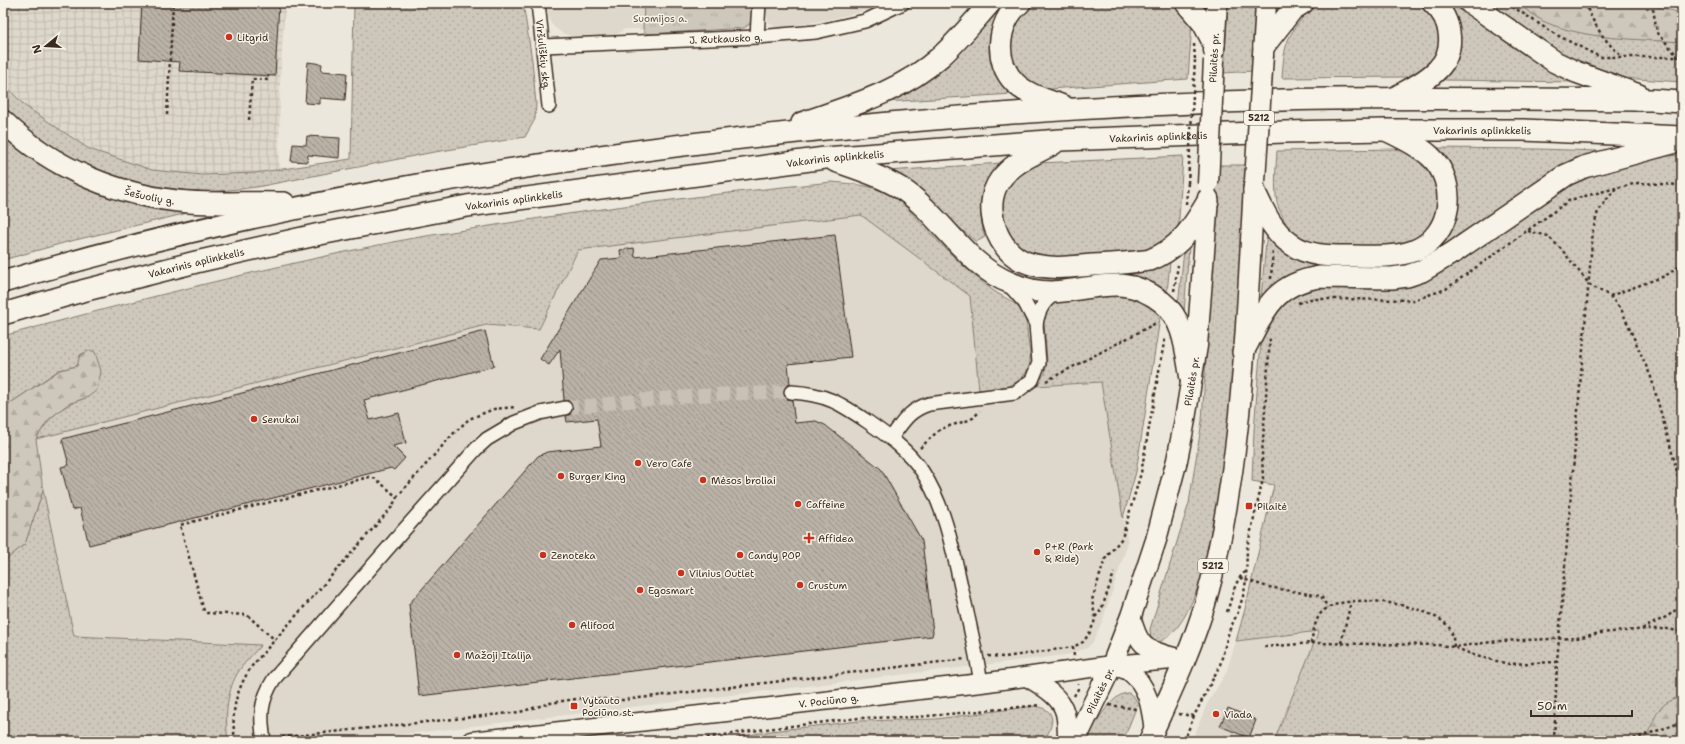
<svg xmlns="http://www.w3.org/2000/svg" width="1685" height="744" viewBox="0 0 1685 744" font-family="'Shantell Sans',sans-serif">
  <defs>
    <pattern id="industrial-grid" width="8" height="8" patternUnits="userSpaceOnUse"><rect width="8" height="8" fill="#ddd7cc"/><path d="M0 4h8M4 0v8" fill="none" stroke="#bfb9af"/></pattern>
    <pattern id="grass-dots" width="8" height="8" patternUnits="userSpaceOnUse"><rect width="8" height="8" fill="#cec8bc"/><path d="M2 2h.1M6 6h.1" fill="none" stroke="#b2aca1" stroke-width="1.8" stroke-linecap="round"/></pattern>
    <pattern id="forest-firs" width="22" height="20" patternUnits="userSpaceOnUse"><rect width="22" height="20" fill="#cec8bc"/><path d="M5 1l3.5 6h-7zM16 11l3.5 6h-7z" fill="#b2aca1"/></pattern>
    <pattern id="park-tufts" width="24" height="20" patternUnits="userSpaceOnUse"><rect width="24" height="20" fill="#cec8bc"/><path d="M3 7l-1-3M5 7V3M7 7l1-3M15 17l-1-3M17 17v-4M19 17l1-3" fill="none" stroke="#b2aca1"/></pattern>
    <pattern id="building-back-hatch" width="6" height="6" patternUnits="userSpaceOnUse"><rect width="6" height="6" fill="#bab2a7"/><path d="M-1 5l2 2M0 0l6 6M5-1l2 2" fill="none" stroke="#989187"/></pattern>
  </defs>
  <rect width="100%" height="100%" fill="#ece7dc"/>
  <filter id="ink" filterUnits="userSpaceOnUse"><feTurbulence type="fractalNoise" baseFrequency=".025" numOctaves="2"/><feDisplacementMap in="SourceGraphic" scale="8" xChannelSelector="R" yChannelSelector="G"/><feConvolveMatrix kernelMatrix="1 2 1 2 8 2 1 2 1" color-interpolation-filters="sRGB"/></filter>
  <g filter="url(#ink)">
    <path fill="#ddd7cc" d="M546,3H644L643,29H625L615,35L571,36L562,33L554,27L550,22Z
      M748,3H882L868,10L827,20L777,28L768,22L767,14L753,12Z
      M861,215L970,296L979,390L1101,382L1128,543L1103,619L1093,642L1087,648L1066,655L348,741H228L226,730L228,698L237,674L260,645L74,636L43,490L36,439L486,325L539,329L578,250Z
      M1320,631L1274,741H1192L1207,704L1226,673L1236,641Z"/>
    <path fill="url(#industrial-grid)" d="M3,3H285L280,83L279,170L255,173L202,175L152,170L89,149L25,106L3,83Z"/>
    <path fill="url(#grass-dots)" stroke="#84796d" d="M354,3H523L532,60L536,104L535,119L525,137L429,153L257,187L201,193L161,191L92,171L27,133L3,110V83L25,106L89,149L152,170L202,175L255,173L351,159Z
      M1002,3H1006C989,21 984,53 997,75C1001,82 1007,88 1013,94L885,102L963,47Z
      M1034,3H1174L1177,5L1192,22L1188,79L1049,89C1022,84 1022,77 1008,55C1011,34 1012,12 1034,3Z
      M1228,3H1258L1253,71L1224,73Z
      M1322,3H1420L1426,7L1434,15L1441,35L1437,58L1420,75L1408,77L1282,78C1284,49 1285,38 1304,16L1303,12L1315,5Z
      M1443,3H1453L1544,66L1575,82L1445,80L1443,77Z
      M1483,3H1516L1544,21L1633,39L1682,42V82L1623,78L1601,72L1562,57Z
      M3,132L196,211L67,242L3,260Z
      M1434,148L1539,149L1598,151L1574,161L1419,264L1272,288L1261,297L1267,231L1292,255L1442,241Z
      M1396,149L1408,152L1428,165L1439,186L1437,218L1422,237L1395,248L1323,246L1302,241L1285,226C1285,217 1279,212 1277,203C1274,186 1276,168 1277,151Z
      M1682,155V697L1674,699L1642,741H1274L1319,631L1236,641L1245,609L1274,485L1252,481L1254,430L1261,341L1264,325L1280,302L1307,286L1403,285L1573,181C1607,166 1645,157 1682,155Z
      M1183,156L1178,233L1167,242L1142,253L1053,258L1022,251L1005,231L999,200L1016,173L1040,163Z
      M1001,163C998,167 993,171 990,175C978,193 979,217 985,237L976,242L912,187L888,171Z
      M1218,165H1247C1244,227 1239,289 1234,351C1229,410 1218,618 1159,642L1151,639L1150,629L1189,503L1202,421Z
      M832,182C862,185 880,185 904,205C927,229 949,254 975,276C981,281 988,287 994,291C1003,297 1013,301 1019,308C1027,317 1027,329 1028,340C1029,347 1031,355 1030,361C1026,387 1000,389 979,390L970,296L861,215L578,250L539,329L486,325L36,439C52,414 60,407 88,397L77,366L59,370L3,408V336C137,300 271,266 408,239C437,234 466,230 496,225C607,207 720,193 832,182Z
      M1189,247L1184,313L1178,305L1184,251Z
      M1170,262L1167,293L1113,276L1112,273L1160,266Z
      M1118,294L1134,296L1161,312L1136,472L1123,518L1101,382L1036,386L1045,373L1047,360L1044,322L1046,310L1054,301Z
      M43,490L74,636L261,645C253,654 243,664 237,674C226,694 225,719 228,741H3V562L25,544Z
      M1129,693L1134,697L1138,703L1123,741H1085C1091,729 1110,698 1123,694C1125,693 1127,693 1129,693Z
      M1034,706C1059,709 1053,726 1044,741H737V737L771,731L859,721L936,719Z"/>
    <path fill="url(#forest-firs)" stroke="#84796d" d="M1516,3H1641L1682,13V42C1637,39 1587,40 1545,22C1535,17 1526,9 1516,3Z
      M90,350L95,352L101,371L97,390L88,397L68,404L48,420L36,439L43,490L25,544L3,562V408L60,370L77,366L80,355Z
      M1682,697V741H1642C1658,722 1651,704 1682,697Z"/>
    <path fill="url(#park-tufts)" stroke="#84796d" d="M644,3H748L753,12L750,24L744,28L650,34L645,33L643,29Z"/>
    <path fill="url(#building-back-hatch)" stroke="#3b2a1e" d="M142,3H279L275,76L179,71L180,62L139,59Z
      M308,62L322,64L321,71L347,73L345,100L320,98V104L305,103Z
      M307,136L340,138L339,158L308,155L307,162L291,161L293,144L306,145Z
      M835,235L851,357L788,364L790,384L784,388V395L787,399L792,400L795,423L816,421L825,425L881,469L922,541L933,632L932,636L419,696L409,604L538,456L547,452L601,446L597,419L567,422L566,416L571,414L573,407L571,402L564,400L560,349L549,365L540,359L601,260L621,258L620,250L634,248L635,257Z
      M485,331L494,366L364,400L370,420L399,413L406,443L393,446L405,458L394,470L391,468L89,545L80,508L72,510L65,482L61,467L69,465L62,439Z
      M1228,708L1256,720L1249,738L1220,726Z"/>
    <g fill="none" stroke-linecap="round" stroke-linejoin="round">
      <path stroke="#c9c1b6" stroke-width="13" stroke-dasharray="13 6" stroke-linecap="butt" d="M565,408L652,399L724,394L791,392"/>
      <defs>
        <g id="minor">
          <path id="s1" d="M538,3L549,106"/>
          <path d="M757,37L759,3"/>
          <path id="s2" d="M543,46L757,37L816,32L865,21L903,3"/>
          <path d="M1036,324C1039,308 1044,301 1057,292"/>
          <path d="M791,392C826,394 840,403 868,422C888,436 908,450 922,471C945,506 953,550 962,591C969,621 976,652 981,683"/>
          <path d="M891,438C903,422 909,410 929,404L1015,393L1032,380L1039,363L1036,324L1025,303L1010,286"/>
          <path d="M264,741C260,716 260,701 274,679L403,531L476,449L487,439L514,423L540,413L565,408"/>
        </g>
        <g id="secondary">
          <path d="M1131,616C1139,647 1144,649 1174,657"/>
          <path d="M1112,665C1118,667 1125,669 1130,672C1149,686 1151,710 1154,731"/>
          <path d="M1027,677C1040,685 1061,696 1065,713C1067,721 1067,732 1067,741"/>
          <path id="s3" d="M472,741L981,683L1112,665L1185,659"/>
        </g>
        <g id="primary">
          <path d="M1214,51L1217,3"/>
          <path d="M1263,55L1266,3"/>
          <path id="s4" d="M1075,741L1112,665L1131,616L1156,540L1177,460L1184,425L1197,346L1208,198"/>
          <path d="M1149,741C1169,696 1191,651 1205,604C1243,469 1246,325 1254,185"/>
        </g>
        <g id="trunk">
          <path d="M1020,3C997,23 993,61 1015,83C1028,96 1049,100 1065,107"/>
          <path d="M1186,3L1203,23L1214,44"/>
          <path d="M1470,3L1555,62L1576,72L1639,95"/>
          <path d="M1264,46L1292,10L1303,3"/>
          <path d="M1394,98C1408,90 1426,82 1438,69C1456,51 1452,19 1433,3"/>
          <path id="s5" d="M3,121C52,169 121,197 189,202C220,204 252,202 284,203"/>
          <path d="M802,123C850,106 901,92 940,57C958,41 974,21 990,3"/>
          <path d="M1053,144C1035,154 1013,162 1000,180C981,206 997,254 1028,263C1049,270 1071,267 1092,265C1111,264 1131,263 1150,260C1180,248 1192,228 1208,201"/>
          <path d="M835,161C858,169 881,176 902,189C940,214 967,267 1011,283C1024,289 1038,292 1052,292C1095,290 1124,272 1162,302C1185,320 1186,353 1191,379"/>
          <path d="M1254,190C1263,210 1273,232 1291,244C1309,257 1332,256 1353,256C1373,256 1394,258 1413,251C1453,237 1459,182 1430,156C1418,145 1402,138 1388,131"/>
          <path d="M3,282C222,216 448,175 675,146C877,121 1080,105 1284,100C1407,97 1530,99 1652,100L1682,102"/>
          <path id="s6" d="M3,314L82,291L196,262L320,234L467,206L825,158L1060,140L1284,132L1385,130H1523L1682,137"/>
          <path d="M1243,352C1264,314 1270,285 1319,277L1392,278L1407,276L1422,271L1454,252L1566,175L1584,167L1672,143"/>
        </g>
      </defs>
      <use href="#minor" stroke="#3b2a1e" stroke-width="16"/>
      <use href="#secondary" stroke="#3b2a1e" stroke-width="21"/>
      <use href="#primary" stroke="#3b2a1e" stroke-width="23"/>
      <use href="#trunk" stroke="#3b2a1e" stroke-width="24"/>
      <path stroke="#3b2a1e" stroke-width="2.5" stroke-dasharray="3 3" stroke-linecap="butt" d="M1507,3L1553,33L1600,57H1678
        M1585,3C1594,25 1603,39 1621,56
        M1652,3L1657,32L1678,57H1682
        M1194,44L1195,60
        M167,115L173,3
        M249,120L252,79L268,80V76
        M1186,204L1188,183
        M1528,231L1548,236L1562,250L1590,285L1610,296L1622,311L1651,377L1676,467L1682,499
        M1271,279L1273,250
        M1174,291L1178,265
        M1610,296L1665,276L1682,265
        M1298,303L1310,299H1330L1414,300L1446,289L1570,200L1616,188
        M1046,381L1158,322
        M920,448L938,431L946,427L969,420L973,418L980,411
        M397,497L453,434L469,419L494,409L516,407
        M1240,578L1268,587L1321,596L1328,608
        M1227,612C1232,598 1234,581 1245,572
        M1095,617L1099,613L1102,608L1114,573
        M1642,629L1668,616L1682,605
        M1311,643C1313,633 1315,619 1322,612C1346,590 1424,604 1446,624C1453,631 1453,638 1454,647L1499,641L1577,638L1600,633L1647,629H1668L1682,632
        M1341,643L1351,602
        M1264,647L1311,643L1438,645L1454,647L1476,656L1509,664L1557,662
        M988,656L1005,657L1073,647
        M1074,656L1073,647L1083,642L1089,634L1094,623L1095,617L1092,600L1105,559L1122,538L1141,473L1165,337
        M1074,696L1078,689V684
        M1109,705L1136,709
        M1179,714L1194,716
        M276,738L520,712L550,703L582,698L623,700L965,659
        M235,741C231,711 235,693 251,667L392,507L397,497L376,479L369,477L180,525L204,611L207,613L247,615L275,640
        M683,741L766,729L859,718L918,717L1041,705
        M1184,741L1194,716L1220,665L1229,631L1238,612L1244,593L1246,580L1247,548L1263,479L1262,455L1270,337
        M1554,741L1557,662L1593,230L1598,211L1616,188L1638,183L1682,185
        M1628,741L1682,722"/>
      <use href="#minor" stroke="#f7f3e8" stroke-width="13"/>
      <use href="#secondary" stroke="#f7f3e8" stroke-width="18"/>
      <use href="#primary" stroke="#f7f3e8" stroke-width="20"/>
      <use href="#trunk" stroke="#f7f3e8" stroke-width="21"/>
      <defs>
        <path id="primary-bridge" d="M1255,181L1263,55
          M1208,184L1214,60"/>
      </defs>
      <use href="#primary-bridge" stroke="#3b2a1e" stroke-width="23" stroke-linecap="butt"/>
      <path stroke="#3b2a1e" stroke-width="2.5" stroke-dasharray="3 3" stroke-linecap="butt" d="M1188,183L1195,60"/>
      <use href="#primary-bridge" stroke="#f7f3e8" stroke-width="20"/>
    </g>
  </g>
  <g fill="#c8321e" stroke="#f7f3e8" stroke-width="1.5">
    <circle cx="229" cy="37" r="4"/>
    <circle cx="254" cy="419" r="4"/>
    <circle cx="638" cy="463" r="4"/>
    <circle cx="561" cy="476" r="4"/>
    <circle cx="703" cy="480" r="4"/>
    <circle cx="798" cy="504" r="4"/>
    <rect x="1245" y="502" width="8" height="8" rx="2"/>
    <path d="M807 532h4v4h4v4h-4v4h-4v-4h-4v-4h4z"/>
    <circle cx="1037" cy="552" r="4"/>
    <circle cx="543" cy="555" r="4"/>
    <circle cx="740" cy="555" r="4"/>
    <circle cx="681" cy="573" r="4"/>
    <circle cx="800" cy="585" r="4"/>
    <circle cx="640" cy="590" r="4"/>
    <circle cx="572" cy="625" r="4"/>
    <circle cx="457" cy="655" r="4"/>
    <rect x="570" y="702" width="8" height="8" rx="2"/>
    <circle cx="1216" cy="714" r="4"/>
  </g>
  <g text-anchor="middle" dominant-baseline="central" stroke-width="3" stroke-linejoin="round" paint-order="stroke">
    <g fill="#f7f3e8" stroke="#73665b" stroke-width="1">
      <rect x="1244" y="111" width="30" height="14" rx="3"/>
      <rect x="1198" y="559" width="30" height="14" rx="3"/>
    </g>
    <g font-size="9" font-weight="bold" fill="#3b2a1e">
      <text x="1259" y="118">5212</text>
      <text x="1213" y="566">5212</text>
    </g>
    <g font-size="10" fill="#605246" stroke="#f7f3e8">
      <text x="660" y="18">Suomijos a.</text>
    </g>
    <g font-size="10" fill="#3b2a1e" stroke="#f7f3e8" text-anchor="start">
      <text x="237" y="37">Litgrid</text>
      <text x="262" y="419">Senukai</text>
      <text x="646" y="463">Vero Cafe</text>
      <text x="569" y="476">Burger King</text>
      <text x="711" y="480">Mėsos broliai</text>
      <text x="806" y="504">Caffeine</text>
      <text x="1257" y="506">Pilaitė</text>
      <text x="818" y="538">Affidea</text>
      <text x="1045" y="546">P+R (Park<tspan x="1045" dy="12">&amp; Ride)</tspan></text>
      <text x="551" y="555">Zenoteka</text>
      <text x="748" y="555">Candy POP</text>
      <text x="689" y="573">Vilnius Outlet</text>
      <text x="808" y="585">Crustum</text>
      <text x="648" y="590">Egosmart</text>
      <text x="580" y="625">Alifood</text>
      <text x="465" y="655">Mažoji Italija</text>
      <text x="582" y="700">Vytauto<tspan x="582" dy="12">Pociūno st.</tspan></text>
      <text x="1224" y="714">Viada</text>
    </g>
    <g font-size="10" fill="#3b2a1e" stroke="#f7f3e8">
      <text stroke="none"><textPath href="#s2" startOffset="183">J. Rutkausko g.</textPath></text>
      <text stroke="none"><textPath href="#s1" startOffset="52">Viršuliškių skg.</textPath></text>
      <text transform="translate(1214 58) rotate(-87)">Pilaitės pr.</text>
      <text stroke="none"><textPath href="#s6" startOffset="1496">Vakarinis aplinkkelis</textPath></text>
      <text stroke="none"><textPath href="#s6" startOffset="1172">Vakarinis aplinkkelis</textPath></text>
      <text stroke="none"><textPath href="#s6" startOffset="848">Vakarinis aplinkkelis</textPath></text>
      <text stroke="none"><textPath href="#s5" startOffset="167">Šešuolių g.</textPath></text>
      <text stroke="none"><textPath href="#s6" startOffset="524">Vakarinis aplinkkelis</textPath></text>
      <text stroke="none"><textPath href="#s6" startOffset="200">Vakarinis aplinkkelis</textPath></text>
      <text stroke="none"><textPath href="#s4" startOffset="380">Pilaitės pr.</textPath></text>
      <text stroke="none"><textPath href="#s4" startOffset="56">Pilaitės pr.</textPath></text>
      <text stroke="none"><textPath href="#s3" startOffset="359">V. Pociūno g.</textPath></text>
    </g>
  </g>
  <rect width="1685" height="744" fill="none" stroke="#f7f3e8" stroke-width="16"/>
  <rect x="8" y="8" width="1669" height="728" fill="none" stroke="#3b2a1e" stroke-width="1.5" filter="url(#ink)"/>
  <g transform="translate(46 46) rotate(252)" stroke="#f7f3e8" stroke-width="3" paint-order="stroke">
  <path d="M0-3L7 15L0 10L-7 15Z" fill="#3b2a1e"/>
  <text y="-6" font-size="11" font-weight="bold" text-anchor="middle" fill="#3b2a1e">N</text>
  </g>
  <path d="M1531 710v6h101v-6" fill="none" stroke="#3b2a1e" stroke-width="2"/>
  <text x="1537" y="710" font-size="12" fill="#3b2a1e" stroke="#f7f3e8" stroke-width="3" paint-order="stroke">50 m</text>
</svg>
